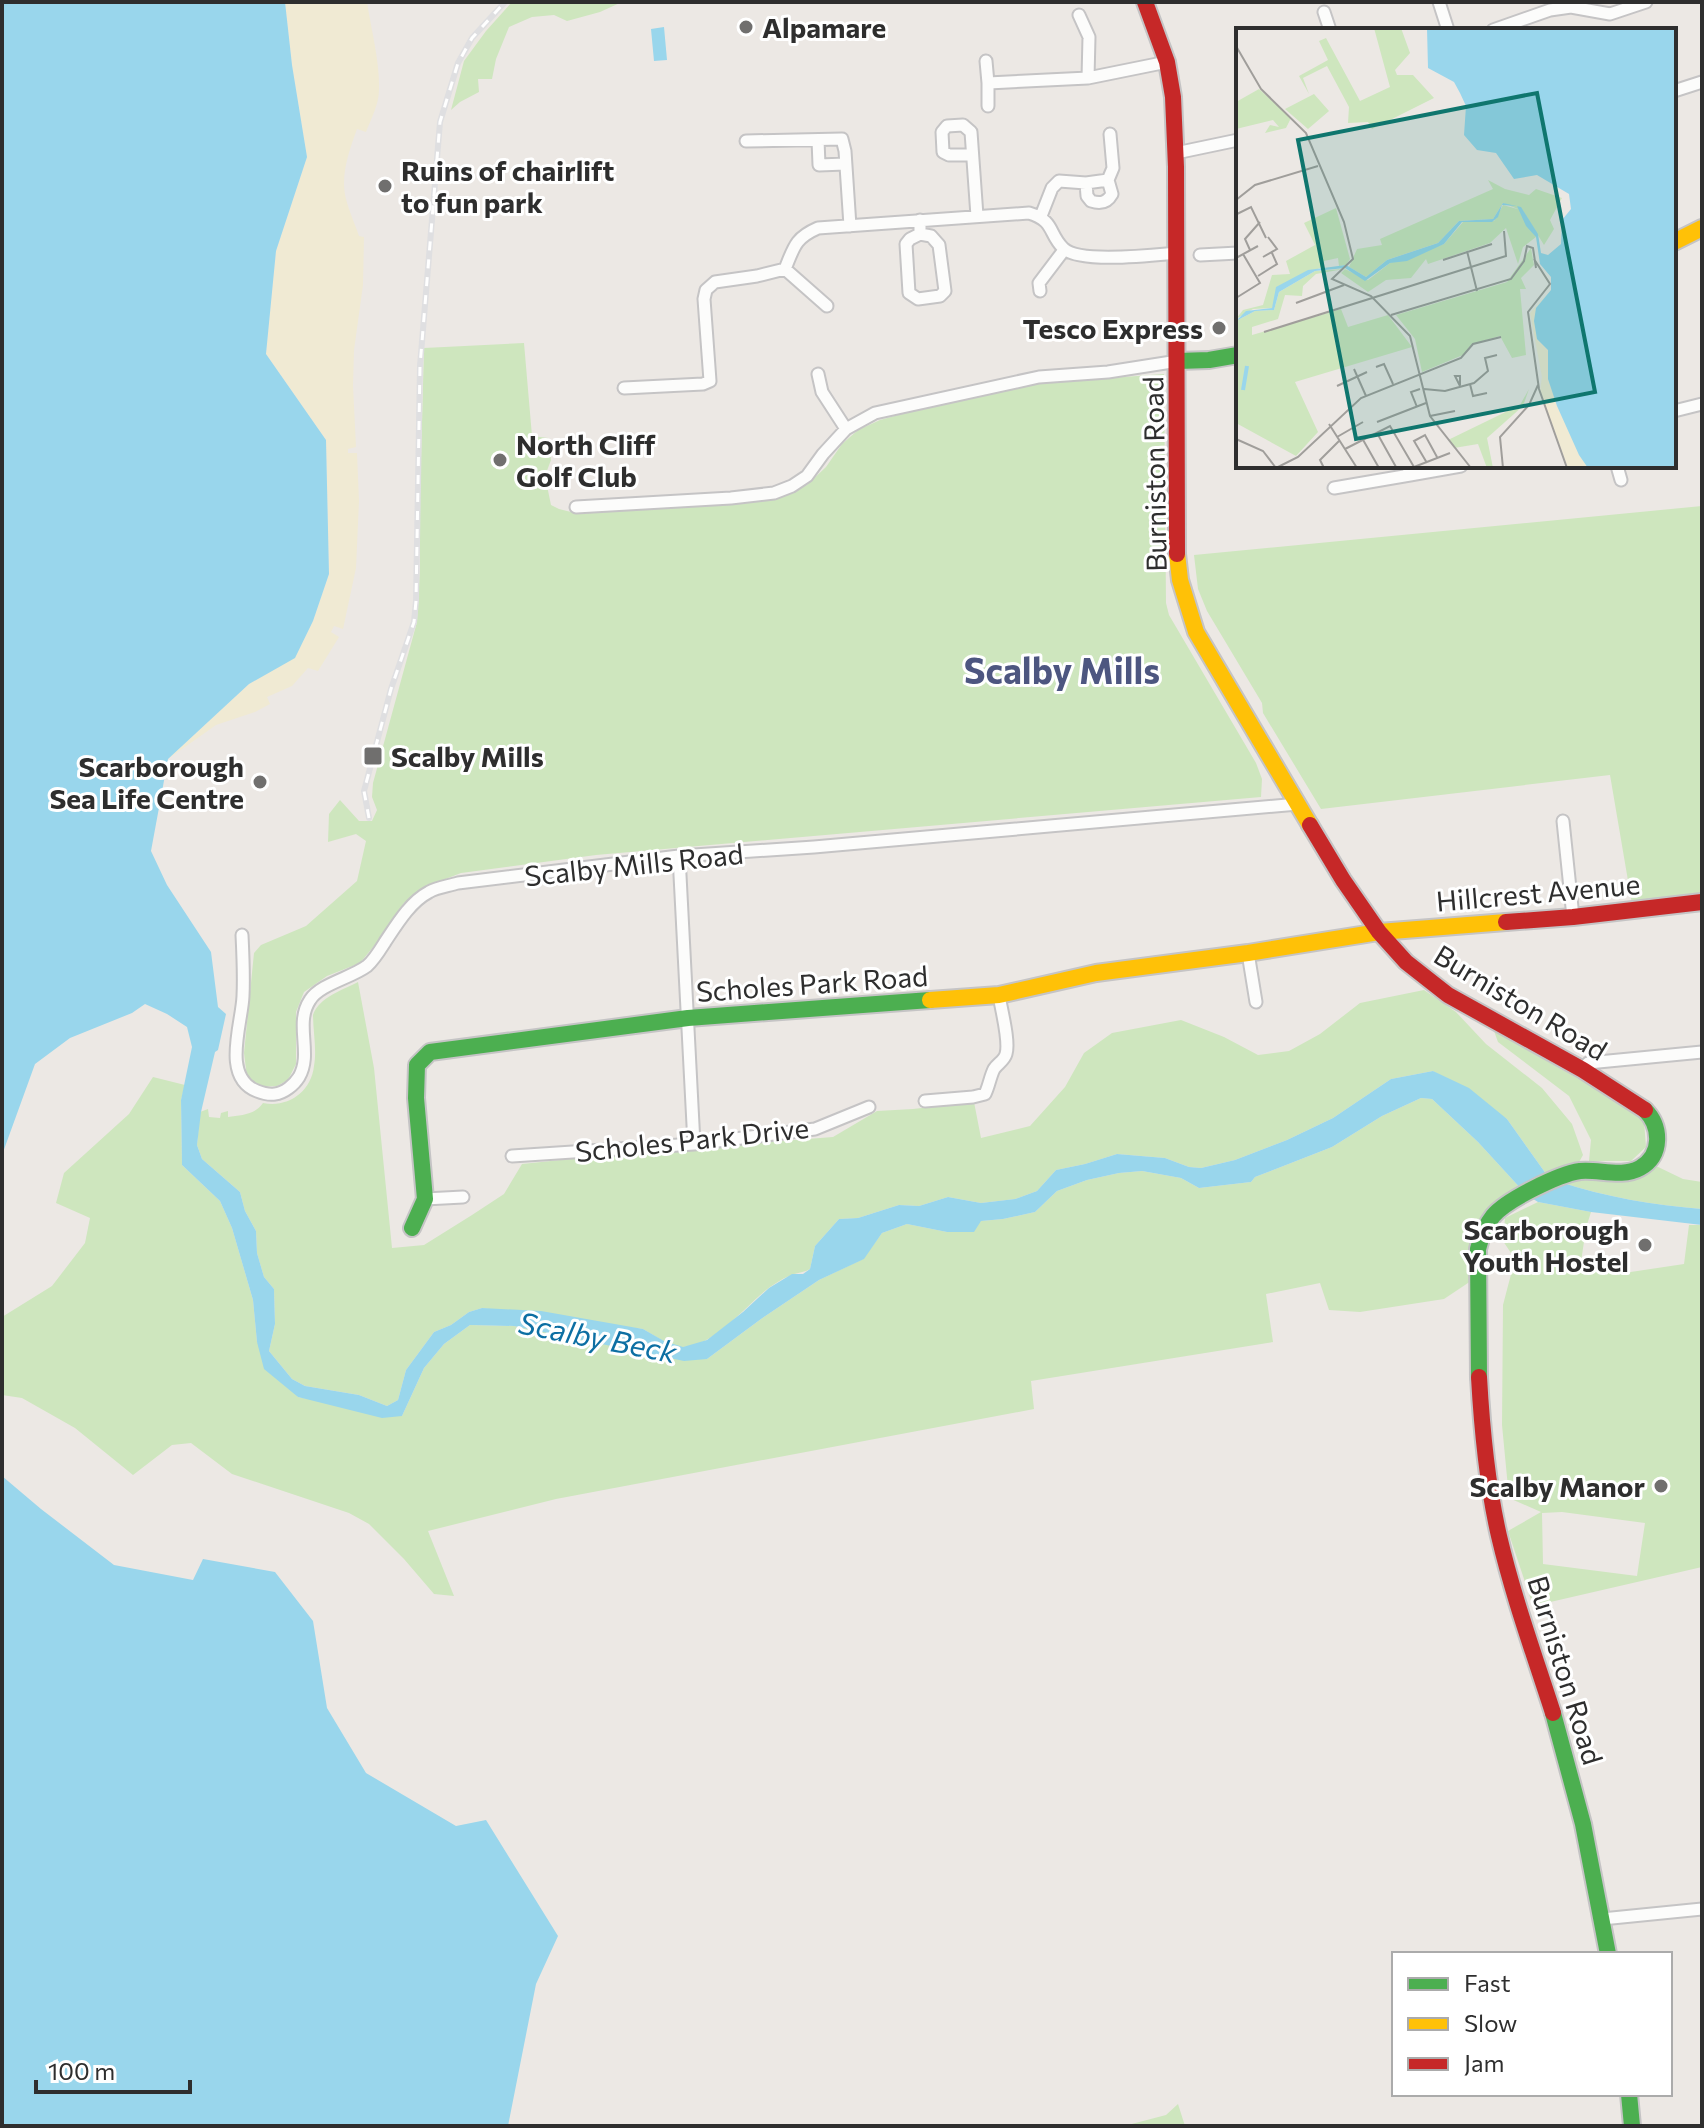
<svg xmlns="http://www.w3.org/2000/svg" width="1704" height="2128" viewBox="0 0 1704 2128" font-family="Commissioner,sans-serif">
  <rect width="100%" height="100%" fill="#ece8e4"/>
  <path fill="#cee6be" fill-rule="evenodd" d="M512,2H622L600,12L567,21L554,15L532,17L509,27L496,59L492,79H478L479,92L460,102L451,110L464,61L486,31Z
    M524,343L532,436L548,438L551,460L545,476L551,505L559,509L575,513L765,501L782,497L807,485L826,467L842,444L858,430L880,420L927,407L1028,384L1164,374L1166,603L1169,615L1256,763L1262,779L1261,797L596,855L461,873L425,887L404,903L374,946L360,963L327,976L304,992L296,1012V1064L288,1080L277,1086L261,1087L247,1077L244,1053L254,953L261,945L306,926L357,881L366,841L356,834L328,842L329,814L340,800L359,821H372L377,810L372,797L373,783L417,622L420,569V496L424,348Z
    M1702,506V902L1633,910L1610,775L1321,809L1263,713L1262,703L1207,611L1198,589L1194,555Z
    M358,982L374,1068L392,1248L424,1245L472,1215L504,1194L522,1164L628,1153L833,1137L877,1111L913,1109L974,1102L981,1138L1030,1126L1065,1087L1084,1053L1112,1033L1181,1020L1224,1037L1258,1055L1289,1051L1320,1034L1360,1003L1424,990L1456,1012L1486,1044L1542,1088L1572,1124L1583,1155L1578,1164L1549,1178L1507,1119L1433,1071L1391,1079L1333,1118L1287,1140L1235,1160L1201,1168L1189,1167L1165,1158L1117,1154L1085,1164L1056,1170L1037,1191L1015,1199L981,1203L948,1197L919,1206L899,1205L858,1218L839,1219L815,1246L810,1269C803,1273 799,1272 792,1275C785,1277 776,1283 770,1287C747,1304 714,1347 683,1347C670,1347 654,1335 643,1329L482,1308L469,1312L451,1325L434,1332L406,1370L398,1400L387,1406L359,1395L305,1386L292,1379L269,1351L275,1324L274,1289L264,1277L257,1253L256,1231L245,1211L240,1192L202,1159L197,1145L200,1112L208,1109L209,1117L220,1118L221,1113L228,1111V1117C241,1115 255,1115 263,1103C288,1108 311,1092 314,1066C317,1050 313,1031 313,1015C319,997 343,990 358,982Z
    M1494,1031L1614,1099L1644,1121L1646,1147L1631,1161H1589L1591,1140L1569,1096L1498,1042Z
    M153,1077L185,1085L181,1100L182,1165L220,1201L232,1228L253,1300L257,1342L298,1397L402,1416L424,1368L444,1344L470,1325L514,1326L620,1347L707,1359L761,1319L819,1280L863,1259L882,1233L907,1224L947,1232L981,1221L1003,1219L1035,1212L1057,1191L1087,1180L1119,1173L1142,1171L1181,1178L1199,1188L1251,1182L1255,1177L1332,1147L1382,1116L1421,1098L1432,1099L1478,1142L1523,1191L1498,1201L1471,1281L1444,1299L1360,1312L1329,1310L1320,1283L1266,1294L1273,1342L1031,1381L1034,1409L556,1499L428,1531L454,1596L434,1594L404,1559L369,1524L349,1513L232,1474L191,1443L172,1445L133,1475L75,1428L22,1398L2,1395V1317L52,1286L85,1243L90,1218L56,1203L64,1173L129,1114Z
    M1654,1165L1683,1179L1702,1182V1209C1654,1205 1605,1197 1560,1182Z
    M1538,1202L1591,1212L1586,1228L1581,1262L1624,1273L1684,1264L1689,1225H1702V1567L1533,1606L1508,1531L1541,1512L1509,1498L1502,1425L1503,1305L1515,1259L1503,1241L1505,1218ZM1562,1512L1645,1523L1637,1576L1543,1564L1542,1513Z
    M1178,2104L1185,2126H1124L1166,2115Z"/>
  <path fill="#f0ead3" d="M285,2H367C371,29 380,62 379,90C379,104 371,119 366,132L357,129C349,151 340,176 346,199C349,211 355,224 359,236L364,237L363,285L354,350L353,386L356,447L348,449V453H357L359,501L356,568L343,629L334,626L331,632L339,637L318,671L308,668L292,686L267,697L270,704L255,712L216,725L168,759L249,684L295,657L313,621L329,574L326,440L266,354L276,251L307,157L292,65Z"/>
  <path fill="#99d6ec" d="M2,2H285L292,65L307,157L276,251L266,354L326,440L329,574L313,621L295,658L249,684L168,759L151,851L167,885L211,952L218,1007L226,1014L218,1050L215,1052L201,1112L197,1145L202,1159L240,1192L245,1211L256,1231L257,1253L264,1277L274,1289L275,1324L269,1351L292,1379L305,1386L359,1395L387,1406L398,1400L406,1370L434,1332L451,1325L469,1312L482,1308L541,1311L643,1329L664,1341L683,1347L707,1340L743,1312L769,1288L792,1274H803L810,1269L815,1246L839,1219L858,1218L899,1205L919,1206L948,1197L981,1203L1015,1199L1037,1191L1056,1170L1085,1164L1117,1154L1165,1158L1189,1167L1201,1168L1235,1160L1287,1140L1333,1118L1391,1079L1433,1071L1469,1088L1507,1119L1549,1178L1523,1191L1478,1142L1432,1099L1421,1098L1382,1116L1332,1147L1255,1177L1251,1182L1199,1188L1181,1178L1142,1171L1119,1173L1087,1180L1057,1191L1035,1212L1003,1219L981,1221L974,1232H947L907,1224L882,1233L864,1259L819,1280L761,1319L707,1359L684,1361L514,1326L470,1325L444,1344L424,1368L402,1416L382,1418L298,1397L264,1369L257,1342L253,1300L232,1228L220,1201L182,1165L181,1100L192,1047L187,1027L167,1014L145,1004L132,1013L70,1038L35,1064L2,1155Z
    M664,27L667,60L654,61L651,29Z
    M1560,1182C1605,1197 1654,1205 1702,1209V1225L1591,1212L1538,1202L1530,1197Z
    M2,1476L41,1509L114,1565L193,1580L203,1559L275,1572L313,1621L327,1708L366,1773L456,1826L486,1820L558,1936L536,1984L508,2126H2Z"/>
  <g fill="none" stroke-linecap="round" stroke-linejoin="round">
    <defs>
      <path id="street" d="M1439,2L1448,30
        M1324,12L1330,30
        M1079,15L1089,37L1088,78
        M1493,30L1550,10L1571,7L1610,14L1646,2
        M986,61L988,83L1088,78L1167,62
        M1674,91L1702,82
        M988,106V83
        M818,140L819,165L845,164
        M746,141L842,139L845,151L850,226
        M1176,153L1238,140
        M972,155H949L943,152L942,132L947,126L963,125L971,132L977,216
        M1108,180L1113,168L1110,134
        M1041,216L1052,188L1059,181L1086,183L1108,180L1112,194C1107,203 1100,204 1091,201L1087,196L1086,183
        M920,220V234L931,236L939,245L945,291L940,296L918,299L909,293L906,244L910,239L920,234
        M1200,255L1238,253
        M785,269L827,306
        M1040,291L1039,283L1064,250
        M818,374L822,392L846,429
        M624,388L703,384L710,381L704,299L706,290L715,282L757,276L785,269C794,247 795,238 818,228L1029,213C1055,221 1048,233 1063,248C1078,264 1154,255 1177,253
        M1674,411L1702,404
        M1408,466L1410,475L1461,466
        M1617,466L1621,480
        M1334,488L1410,475
        M576,507L731,498L774,493L792,486L807,476L823,454L846,429L875,413L1039,377L1108,372L1178,361
        M1563,821L1573,917
        M679,856L694,1144
        M242,935C243,955 244,976 243,996C242,1024 221,1077 257,1091C262,1093 269,1095 275,1094C284,1093 294,1085 299,1077C313,1053 294,1024 310,1000C320,984 351,978 367,966C374,960 380,950 385,942C397,924 410,902 429,892C437,887 449,886 458,883L679,856L814,847L1298,804
        M1248,953L1256,1002
        M1583,1070L1588,1063L1702,1052
        M925,1101L973,1097L985,1094C989,1086 990,1077 994,1069C998,1063 1004,1061 1006,1054C1010,1041 1001,1009 999,995
        M512,1156L694,1144L815,1129L869,1107
        M425,1199L463,1197
        M1602,1919L1702,1909"/>
      <path id="fast" d="M1178,361L1209,360L1238,355
        M412,1228L425,1199L416,1098L417,1065L430,1052L688,1018L930,1000
        M1479,1377L1478,1249C1481,1237 1485,1226 1493,1216C1506,1200 1559,1174 1580,1171C1599,1169 1622,1178 1640,1168C1663,1155 1661,1126 1645,1110
        M1553,1713L1583,1824L1608,1954
        M1629,2094L1632,2126"/>
      <path id="slow" d="M1674,242L1702,228
        M1177,554L1180,580L1196,632L1310,825
        M930,1000L999,995L1096,973L1248,953L1379,932L1506,922"/>
      <path id="jam" d="M1145,2L1167,62L1173,97L1176,167L1177,554
        M1310,825L1343,880L1379,932L1406,962L1448,995L1583,1070L1645,1110
        M1506,922L1573,917L1702,902
        M1479,1377C1482,1431 1487,1484 1499,1536C1513,1596 1534,1654 1553,1713"/>
    </defs>
    <use href="#street" stroke="#c5c4c5" stroke-width="15"/>
    <use href="#fast" stroke="#c5c4c5" stroke-width="20"/>
    <use href="#slow" stroke="#c5c4c5" stroke-width="20"/>
    <use href="#jam" stroke="#c5c4c5" stroke-width="20"/>
    <use href="#street" stroke="#fcfcfb" stroke-width="11"/>
    <use href="#fast" stroke="#4caf50" stroke-width="16"/>
    <use href="#slow" stroke="#ffc107" stroke-width="16"/>
    <use href="#jam" stroke="#c62828" stroke-width="16"/>
    <defs>
      <path id="rail" d="M369,818L364,791L391,689L414,622L416,601L420,366L440,122L458,63L472,38L505,2"/>
    </defs>
    <use href="#rail" stroke="#dfdfe1" stroke-width="6"/>
    <use href="#rail" stroke="#fff" stroke-width="3" stroke-dasharray="9" stroke-linecap="butt"/>
  </g>
  <g fill="#706f6e" stroke="#fff" stroke-width="3">
    <circle cx="746" cy="27" r="8"/>
    <circle cx="385" cy="186" r="8"/>
    <circle cx="1219" cy="328" r="8"/>
    <circle cx="500" cy="460" r="8"/>
    <rect x="363" y="746" width="20" height="20" rx="4"/>
    <circle cx="260" cy="782" r="8"/>
    <circle cx="1645" cy="1245" r="8"/>
    <circle cx="1661" cy="1486" r="8"/>
  </g>
  <g text-anchor="middle" dominant-baseline="central" stroke-width="6" stroke-linejoin="round" paint-order="stroke">
    <g font-size="28" font-weight="bold" fill="#2e2e2e" stroke="#fff" text-anchor="start">
      <text x="762" y="27">Alpamare</text>
      <text x="401" y="170">Ruins of chairlift<tspan x="401" dy="32">to fun park</tspan></text>
      <text x="1203" y="328" text-anchor="end">Tesco Express</text>
      <text x="516" y="444">North Cliff<tspan x="516" dy="32">Golf Club</tspan></text>
      <text x="391" y="756">Scalby Mills</text>
      <text x="244" y="766" text-anchor="end">Scarborough<tspan x="244" dy="32">Sea Life Centre</tspan></text>
      <text x="1629" y="1229" text-anchor="end">Scarborough<tspan x="1629" dy="32">Youth Hostel</tspan></text>
      <text x="1645" y="1486" text-anchor="end">Scalby Manor</text>
    </g>
    <g font-size="28" fill="#2e2e2e" stroke="#fff">
      <text transform="translate(1154 474) rotate(-91)">Burniston Road</text>
      <text transform="translate(634 864) rotate(-6)">Scalby Mills Road</text>
      <text transform="translate(1538 892) rotate(-5)">Hillcrest Avenue</text>
      <text transform="translate(812 983) rotate(-4)">Scholes Park Road</text>
      <text transform="translate(1521 1002) rotate(31)">Burniston Road</text>
      <text transform="translate(692 1139) rotate(-6)">Scholes Park Drive</text>
      <text transform="translate(1566 1670) rotate(73)">Burniston Road</text>
    </g>
    <g font-size="30" font-style="italic" fill="#0d6fa3" stroke="#fff">
      <text transform="translate(598 1336) rotate(11)">Scalby Beck</text>
    </g>
    <g font-size="36" font-weight="bold" fill="#4d5680" stroke="#fff">
      <text x="1062" y="669">Scalby Mills</text>
    </g>
  </g>
  <g transform="translate(1236 28)">
    <rect width="440" height="440" fill="#ece8e4"/>
    <path d="M138,0H165L174,25L159,42L161,47H177L198,70L136,101L132,94L112,95L113,79L91,38L67,50L73,66L63,48L92,32L83,13L90,10L124,73L154,59ZM23,61L55,90L50,100L29,105L34,97L43,99L37,92L0,101V74ZM78,66L93,83L72,101L49,81ZM252,152L269,161L293,167L300,161L326,170L314,192L318,201L308,217L287,183L267,175L257,191L223,193L202,215L151,232L130,249L113,239L121,221L146,217L144,211L257,161ZM267,177L285,182L300,209L287,219L282,236L270,200L254,215L192,236L190,231L175,250L150,252L132,264L105,245L109,241L132,252L154,235L208,216L227,194L258,193ZM100,180L114,231L110,237L103,238L102,230L88,233V238L44,259L36,280L17,281L0,291L7,282L27,277L36,247L54,246L50,233L79,217L68,195ZM295,220L298,237L285,250L290,261H284L290,327L276,330L264,308L236,316L227,327L186,344L179,311L160,287L271,254ZM108,241L80,246L67,258L66,268L49,267L42,291L16,299V307L105,281L112,299L152,287L176,319L59,354L82,404L60,428L0,395V293L19,283L38,282L43,264L79,243ZM293,361L287,378L251,410L257,440H251L242,416L218,420L212,412L284,377Z" fill="#cee6be"/>
    <path d="M315,262L300,280L301,311L312,322V351L321,378L352,440H332L304,362L306,349L294,285Z" fill="#f0ead3"/>
    <path d="M191,0H440V440H352L343,427L321,378L312,351V322L301,311L298,293L300,280L315,262V249L304,236L300,209L290,198L281,178L266,177L262,189L256,194H226L208,216L171,233L154,235L129,253L109,240L79,243L43,264L38,282L19,283L0,293L10,283L36,280L40,259L72,242L110,237L130,249L151,232L202,215L223,193L257,191L267,175L285,179L302,206L305,225L312,227L325,216L326,192L335,181L333,166L301,147L278,151L260,125L241,122L228,107L230,78L224,65L218,54L192,40Z" fill="#99d6ec"/>
    <path fill="none" stroke="#99d6ec" stroke-width="4" d="M7,362L11,338"/>
    <path fill="none" stroke="#a09e9b" stroke-width="2" d="M0,18L25,61L70,105L108,194L117,231L96,251L135,268L174,308L194,388L235,440M0,172L19,157L82,138M1,186L15,179L30,210M14,222L9,211L24,194M231,223L241,263M27,229L41,221L32,209M0,230L22,218M298,231L314,256L292,284L303,361L331,440M207,232L256,216M22,248L41,236L36,225M0,270L24,255L7,226M60,275L108,257M155,287L275,251L288,233L291,218L297,220L300,240M28,304L270,228L268,203M140,339L148,336L157,356M118,341L130,368M234,356L237,368L251,365M224,357V348H219L224,358M101,358L131,344M188,361L209,363L238,355L252,343L249,330L261,327M181,379L175,364L184,361M194,388L219,383M141,394L190,375M93,396L121,440M141,405L160,439M101,409L127,394M126,410L143,440M0,411L27,423L40,440M109,421L154,398L178,439M191,435L178,413L189,407L201,429M40,440L62,429L125,370L225,330L237,316L265,309M88,440L84,432L103,413M152,440L178,439L214,425M267,440L264,409L293,377L302,357"/>
    <path fill="#0f766e" fill-opacity="0.15" stroke="#0f766e" stroke-width="4" d="M301,65L359,364L120,411L62,112Z"/>
    <rect width="440" height="440" fill="none" stroke="#2e2e2e" stroke-width="4"/>
  </g>
  <rect width="1704" height="2128" fill="none" stroke="#2e2e2e" stroke-width="8"/>
  <rect x="1392" y="1952" width="280" height="144" fill="#ffffff" stroke="#ababab" stroke-width="2"/>
  <rect x="1408" y="1978" width="40" height="12" fill="#4caf50" stroke="#ababab" stroke-width="2"/>
  <text x="1464" y="1992" font-size="24" fill="#2e2e2e">Fast</text>
  <rect x="1408" y="2018" width="40" height="12" fill="#ffc107" stroke="#ababab" stroke-width="2"/>
  <text x="1464" y="2032" font-size="24" fill="#2e2e2e">Slow</text>
  <rect x="1408" y="2058" width="40" height="12" fill="#c62828" stroke="#ababab" stroke-width="2"/>
  <text x="1464" y="2072" font-size="24" fill="#2e2e2e">Jam</text>
  <path d="M36 2080v12h154v-12" fill="none" stroke="#2e2e2e" stroke-width="4"/>
  <text x="48" y="2080" font-size="24" fill="#2e2e2e" stroke="#ffffff" stroke-width="6" paint-order="stroke">100 m</text>
</svg>
